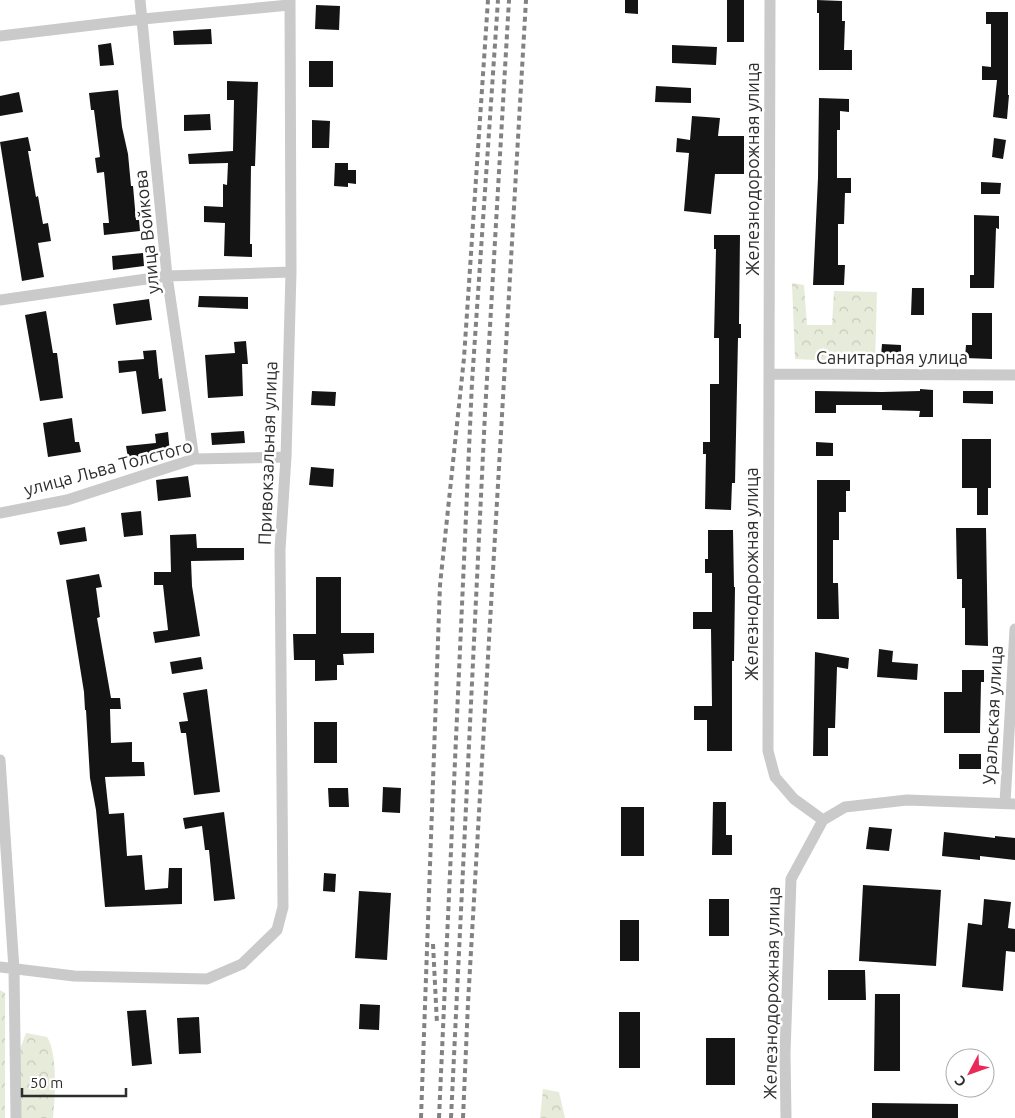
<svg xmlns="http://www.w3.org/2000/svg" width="1015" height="1118" viewBox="0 0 1015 1118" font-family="Ubuntu,sans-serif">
  <defs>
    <pattern id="forest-crowns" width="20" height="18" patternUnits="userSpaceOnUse" patternTransform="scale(1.25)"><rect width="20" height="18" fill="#e6ebda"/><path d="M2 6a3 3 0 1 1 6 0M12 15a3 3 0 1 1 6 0" fill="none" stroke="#c6cabb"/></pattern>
  </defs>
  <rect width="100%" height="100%" fill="#fff"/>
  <path fill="url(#forest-crowns)" d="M792,283L804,285L807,325H832L834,291L877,292L875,363L795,359Z
    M0,990L5,993V1118H0Z
    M26,1033L47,1037C58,1053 55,1098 53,1118H21L19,1052Z
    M543,1089L559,1092L565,1118H540Z"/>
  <path fill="#141414" d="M625,0H638V14L625,13Z
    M727,0H744V42H727Z
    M817,0L842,1V21H845L844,50H852V70H819V13H817Z
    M316,5L340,6L339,30L315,29Z
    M986,12H1008V95H1009L1007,119L993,117L997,80H982V66L991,67V24H986Z
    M211,29L212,44L174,45L173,31Z
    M111,43L114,65L100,66L98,45Z
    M672,45L717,47L716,65L672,63Z
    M309,61H333V87H309Z
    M227,81L258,82L255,166H251L250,244H252V257L224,256L225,223L204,222V206L223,207V184L227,185L228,163L189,164L188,154L233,151L234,100H227Z
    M656,86L691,88V103L655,102Z
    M118,90L122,127L128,154L131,186H133L136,220H139L140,231L104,235L103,223H109L104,172L97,173L95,158L100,157L94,110H91L89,93Z
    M19,92L23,112L0,116V96Z
    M819,98L849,99V112L840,111V130H837V178H851V193H845L844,224H838V265H845L844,285H813L818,178Z
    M210,114L211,130L184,131V115Z
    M692,116L720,118L718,136H744V174H715L711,214L684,211L689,153L676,152L677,138L690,140Z
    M312,120L330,121L329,148H312Z
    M28,137L31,151H28L36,197L38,196L43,224L48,223L51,241L38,243L44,277L22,281L0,142Z
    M994,138L1006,140L1003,159L992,157Z
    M335,163H348V170H356V184L348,183V187L334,186Z
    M981,182L1001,183L1000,194H981Z
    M974,215L999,216V229L996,228L994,288H970V275H974Z
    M714,235H740L739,324H741V338H738L735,483H732L731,510L705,509L706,454H703V442H710V384H719V338H714L716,249H714Z
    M143,253L144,266L113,270L112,256Z
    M912,288H924V315H911Z
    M199,296L248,297V309L198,307Z
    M149,299L152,320L116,325L113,304Z
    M46,311L53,353H57L63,398L40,401L25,315Z
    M972,313H992V359L965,358L966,345H972Z
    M246,341L248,364H242L243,396L208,398L205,355L235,353L234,342Z
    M882,344L901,345V356H881Z
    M156,350L159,379L162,378L166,411L142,414L136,371L119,373L118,361L144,359L143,351Z
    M920,389L933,390V417H919L920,411L882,410V405H836V413H815V391L882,392L920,391Z
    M312,391L336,392L335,406L311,405Z
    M963,391H993V404L963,403Z
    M72,418L75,442H79L81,452L48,457L43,423Z
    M244,431L245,443L212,445L211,433Z
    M168,432L170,453L128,458L126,446L156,443L155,434Z
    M962,439H991V488H988V515H977V488H962Z
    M816,442L833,443V456H816Z
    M311,467L334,469L333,487L309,485Z
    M188,476L191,497L158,501L156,480Z
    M817,480H850V491H846V512H839V540H833V583H838L839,619H817Z
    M141,511L143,535L124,537L121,513Z
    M85,527L87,541L60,545L57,532Z
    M956,528H986L988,646L965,645V608H962V579H957Z
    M708,530H733L734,587H735L734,661H732V751H707V720H694V706H712L711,629H693V612H712V573H705V559H708Z
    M196,534L197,548H244V560L191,561L192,586L200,636L155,643L153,632L168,630L163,585H154V572H171L170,535Z
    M99,574L102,587L96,588L100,617L97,618L111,698H120L121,709H110L111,743L132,742V762H144L145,776L105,777L109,814L124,813L127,856L142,855L145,890L168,888L169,868H182V904L105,907L96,810L90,778L86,710H85L84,692L66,580Z
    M316,577H341V633H374V653L343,654L344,665H337V680L315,681V660H294L293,634H316Z
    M879,649L893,651L892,662L918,664L917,680L877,677Z
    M815,652L849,658L848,669L837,667L835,728H828V756H813Z
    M201,657L203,669L172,674L170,662Z
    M962,670H984V682H981L980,733H944V692H962Z
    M207,689L220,792L194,795L186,733H181L179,722L188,721L183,693Z
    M314,722H337V763H314Z
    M959,754H981V769H959Z
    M383,787L401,788L400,813L382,812Z
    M328,788H348L349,807H329Z
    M713,802H726V835H732V855H712Z
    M621,807H644V856H621Z
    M224,812L235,899L214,901L209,850H205L202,826L185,829L183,818Z
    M869,827L892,829L889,851L866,849Z
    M944,832L995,838V836L1015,838V860L980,856V860L942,856Z
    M324,873L336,874L335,892L323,891Z
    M863,885L941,890L936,966L859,961Z
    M359,891L391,893L387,960L355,958Z
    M709,899H729V936H709Z
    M984,899L1011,902L1008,928L1015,929V952L1006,951L1003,991L962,987L968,923L982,925Z
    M620,920H639V961H620Z
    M828,970H865L866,1000H828Z
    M875,994H900V1071H874Z
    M360,1004L380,1005L379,1030L359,1029Z
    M146,1010L152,1064L132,1066L127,1011Z
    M619,1012H640V1068H619Z
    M199,1017L201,1053L179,1054L177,1018Z
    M706,1038H735V1085H706Z
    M872,1103L958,1104V1118H872Z"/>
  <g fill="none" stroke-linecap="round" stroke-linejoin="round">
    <path stroke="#cacaca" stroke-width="11" d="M140,0L167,276L194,459
      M770,0L768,751L775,777L794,799L823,820
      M0,36L143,19L289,5
      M0,300L167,276L291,272
      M769,374L1015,375
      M0,513L67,500L194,459L286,457
      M0,760L14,969L16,1118
      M1005,803L1015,629
      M823,820L845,807L907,800L1015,804
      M0,967L74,976L207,979L242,964L277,930L283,907L280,550L286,457L291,272L290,0
      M786,1118L785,1053L791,879L823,820"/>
    <path stroke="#828282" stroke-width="4" stroke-dasharray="5 4" stroke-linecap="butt" d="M433,944L437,1024
      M421,1118L440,585L464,358L488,0
      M439,1118L472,382L498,0
      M451,1118L485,413L509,0
      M463,1118L468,1003L526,0"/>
  </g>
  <g text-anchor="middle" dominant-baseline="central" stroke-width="5" stroke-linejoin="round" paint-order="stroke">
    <g font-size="18" fill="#2d2d2d" stroke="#fff">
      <text transform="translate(752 169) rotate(-90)">Железнодорожная улица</text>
      <text transform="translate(146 232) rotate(-96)">улица Войкова</text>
      <text x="892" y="357">Санитарная улица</text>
      <text transform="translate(267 453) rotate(-88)">Привокзальная улица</text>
      <text transform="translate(108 467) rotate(-15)">улица Льва Толстого</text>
      <text transform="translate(751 574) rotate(-90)">Железнодорожная улица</text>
      <text transform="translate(992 715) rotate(-87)">Уральская улица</text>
      <text transform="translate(771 993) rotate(-89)">Железнодорожная улица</text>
    </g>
  </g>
  <g transform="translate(970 1073) rotate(229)"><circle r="24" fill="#ffffff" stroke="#ababab"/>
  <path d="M0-4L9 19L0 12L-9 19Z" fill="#e82b58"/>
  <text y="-8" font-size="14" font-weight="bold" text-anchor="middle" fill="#2d2d2d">С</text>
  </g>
  <path d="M22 1088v8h104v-8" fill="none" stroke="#2d2d2d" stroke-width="2.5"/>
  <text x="30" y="1088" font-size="15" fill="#2d2d2d" stroke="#ffffff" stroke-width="4" paint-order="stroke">50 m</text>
</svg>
